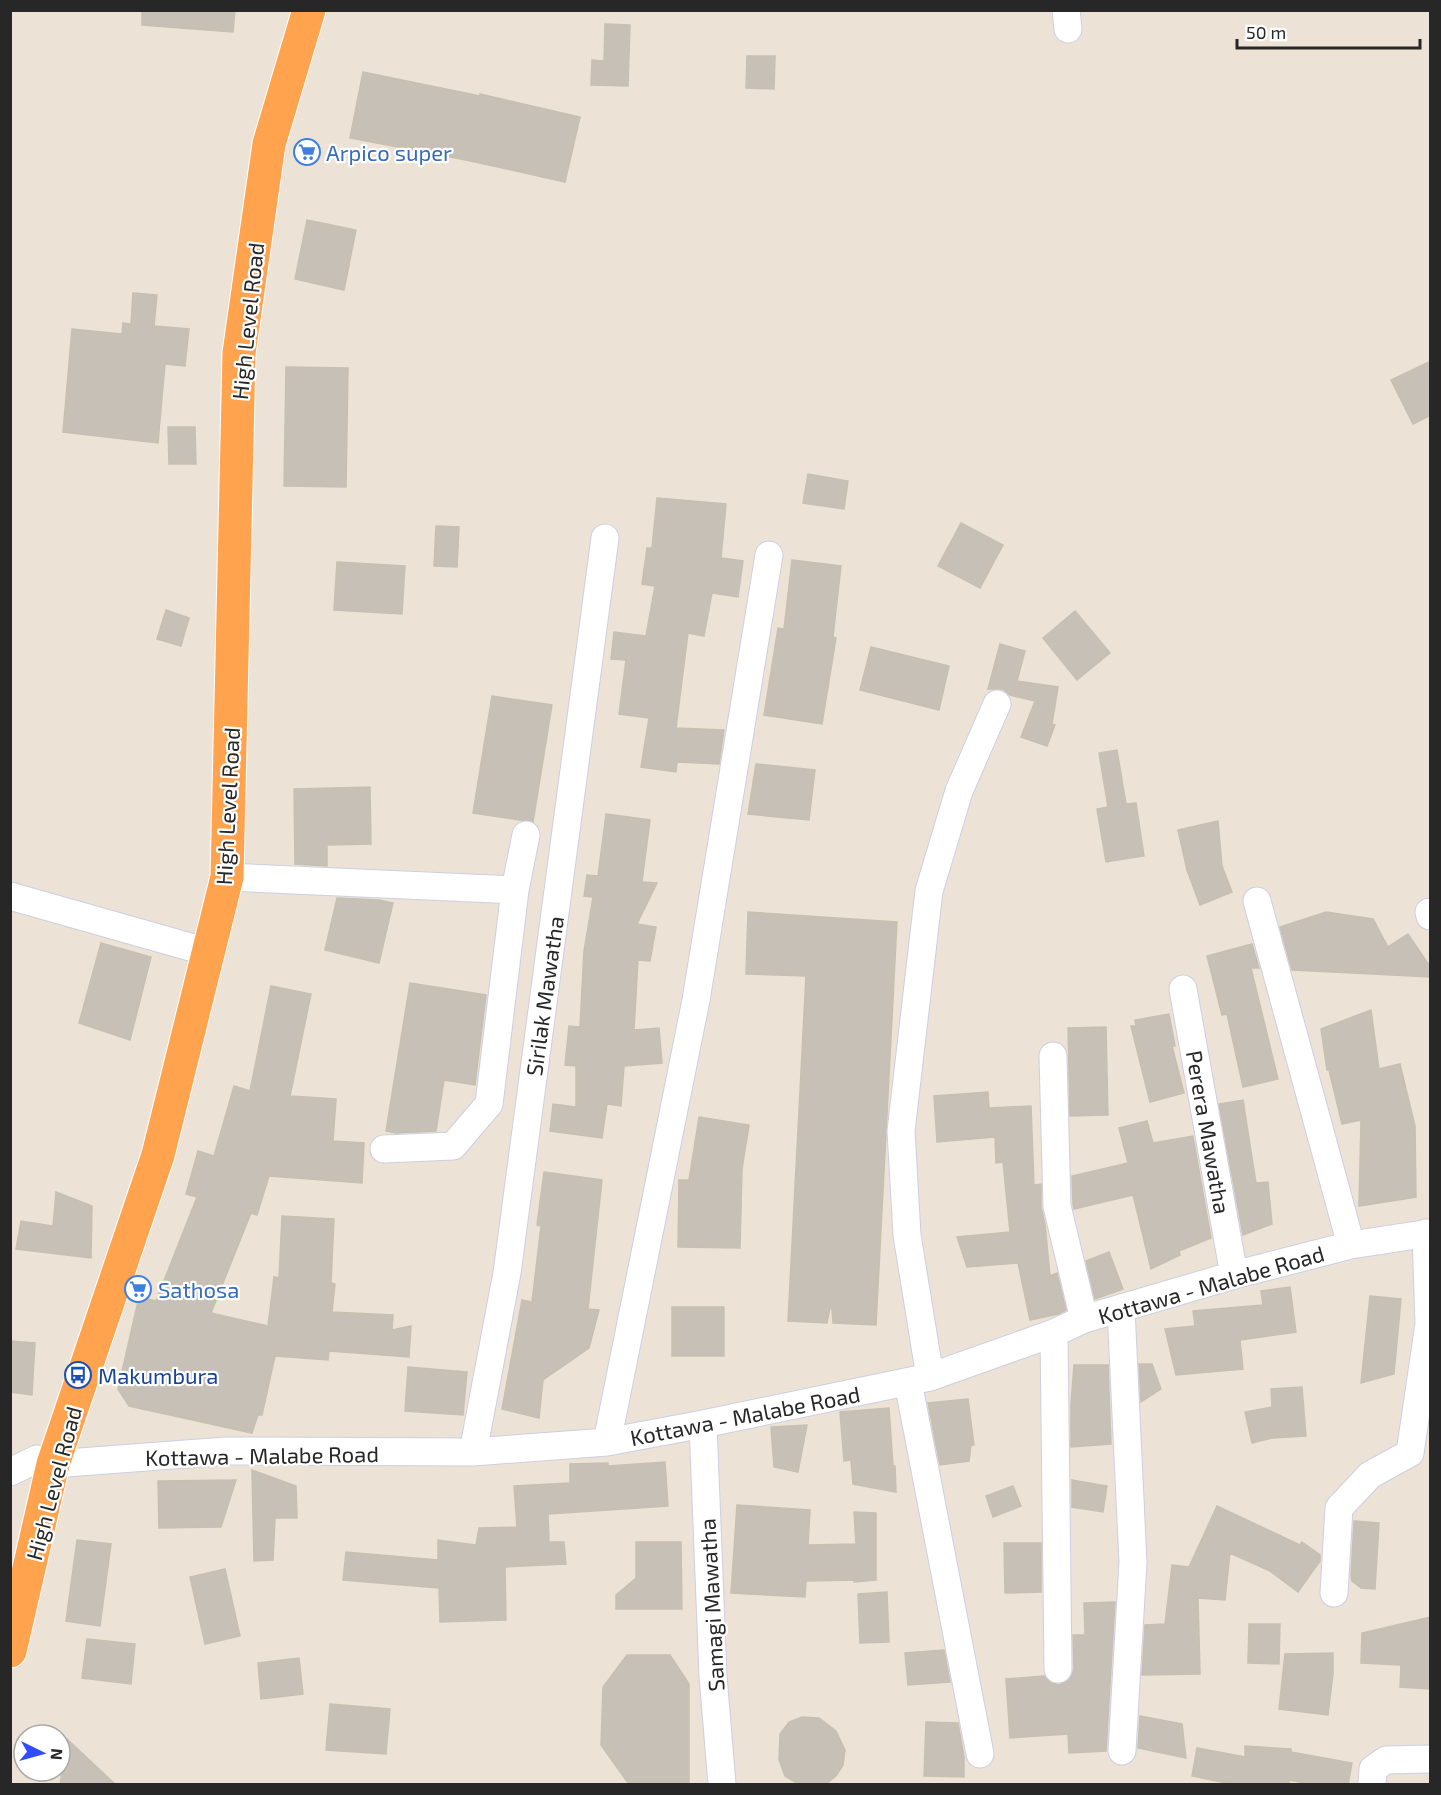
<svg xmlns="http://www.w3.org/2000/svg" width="1441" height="1795" viewBox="0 0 1441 1795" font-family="'Exo 2',sans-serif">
  <rect width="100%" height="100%" fill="#ece3d6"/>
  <path fill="#c6c0b7" stroke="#c7c0b0" stroke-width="1.5" d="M142,10H235L233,32L142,25Z
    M605,24L630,25L628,86L591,85L592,60L604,61Z
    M747,56H775L774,89L746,88Z
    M363,72L480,96V94L580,117L565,182L466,160L350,138Z
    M307,220L356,230L344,290L295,279Z
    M133,293L157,295L154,326L189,329L185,366L165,364L158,443L63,432L72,329L122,334L123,323L131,324Z
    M1431,361V415L1413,424L1391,380Z
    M286,367L348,368L346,487L284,486Z
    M168,427H195L196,464H169Z
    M808,474L848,481L844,509L803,503Z
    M657,498L726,504L721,558L743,561L738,597L712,593L704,636L688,633L676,728L724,730L719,764L677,762L676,772L641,767L649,718L619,714L626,660L611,659L614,632L646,636L655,586L642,584L647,548H652Z
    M961,523L1003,545L980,588L938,566Z
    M436,526L459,527L457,567L434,566Z
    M792,560L841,566L833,637L836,638L822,724L764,715L778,628L784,629Z
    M337,562L405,566L402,614L334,610Z
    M166,610L189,618L181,646L157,639Z
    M1075,611L1110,653L1077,680L1043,638Z
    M1000,644L1025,651L1017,681L1058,687L1052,724L1055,725L1047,746L1021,737L1035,701L1010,695L1003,689H988Z
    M871,647L949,666L939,710L860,690Z
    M492,696L552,705L533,822L473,813Z
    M1117,750L1126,804L1136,803L1144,856L1106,862L1097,809L1108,807L1099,753Z
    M756,764L815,770L809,820L748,814Z
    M370,787L371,844L327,845V866L295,864L294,789Z
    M606,814L650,820L642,882L657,883L637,924L656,927L650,961L638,960L634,1030L659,1028L662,1063L624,1066L621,1106L607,1104L602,1138L550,1131L553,1104L576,1107V1066L565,1065L569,1026L580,1027L584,951L593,897L584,896L587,875L598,876Z
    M1218,821L1222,866L1232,892L1200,905L1187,870L1178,830Z
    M337,898L379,900L393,903L379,963L325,950Z
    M748,912L897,922L876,1325L833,1323L832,1309L830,1308L827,1323L788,1321L806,976L746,974Z
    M1326,912L1373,919L1388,947L1408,934L1431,968V977L1292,970L1280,927Z
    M101,943L151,957L130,1040L79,1023Z
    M1252,944L1259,968H1251L1278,1079L1243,1087L1227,1014L1222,1015L1207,956Z
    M410,983L486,995L475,1085L444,1080L436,1131L396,1133L386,1131Z
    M271,986L311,994L290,1096L336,1099L333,1141L364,1143L362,1183L269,1176L257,1215L251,1213L211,1313L268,1326L274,1277L279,1278L282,1216L334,1219L331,1283L335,1284L332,1312L393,1315L392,1330L411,1326L409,1357L329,1351L328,1360L275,1356L262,1415H258L252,1433L129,1406L118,1389L139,1297L156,1301L197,1197L186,1194L198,1151L214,1156L234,1086L250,1091Z
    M1371,1010L1379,1069L1400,1064L1415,1126L1416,1197L1359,1206L1361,1120L1342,1124L1329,1070H1327L1321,1029Z
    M1169,1014L1175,1046H1172L1184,1093L1150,1102L1131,1026H1136L1135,1020Z
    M1106,1027L1108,1115L1070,1116L1068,1028Z
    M988,1092L989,1108L1031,1106L1034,1185L1041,1184V1207L1045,1224L1050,1276L1057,1273L1066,1310L1058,1314L1030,1320L1018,1263L967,1267L957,1237L1010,1232L1003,1162L996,1163L995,1137L937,1142L934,1096Z
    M1243,1100L1256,1183L1268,1182L1272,1224L1243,1235L1219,1104Z
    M699,1117L749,1125L742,1169L740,1248L678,1247L679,1180H689Z
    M1147,1121L1153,1143L1193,1136L1211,1238L1179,1251L1180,1255L1151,1269L1133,1195L1074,1209L1073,1204L1072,1176L1128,1163L1119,1128Z
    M544,1172L602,1180L588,1309L599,1310L589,1348L543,1380L539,1418L502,1409L522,1300L532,1302L541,1226L537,1225Z
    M56,1192L92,1206L91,1258L16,1249L21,1221L53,1226Z
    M1109,1252L1123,1289L1095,1299L1086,1261Z
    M1290,1287L1296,1332L1240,1340L1243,1369L1176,1375L1165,1329L1195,1326L1193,1311L1263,1305L1261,1291Z
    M1370,1296L1401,1299L1394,1374L1361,1383Z
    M672,1307H724V1356H672Z
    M10,1341L35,1343L32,1395L10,1392Z
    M1139,1364H1152L1161,1389L1141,1402Z
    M1074,1365H1108L1111,1444L1071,1447V1404Z
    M408,1367L467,1372L463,1415L405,1411Z
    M1302,1387L1306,1436L1272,1438L1252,1443L1245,1412L1272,1407L1271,1389Z
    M968,1399L974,1445H971L969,1461L940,1465L928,1403Z
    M889,1408L893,1466H895L896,1492L853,1484L851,1460L844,1461L840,1412Z
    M807,1425L798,1472L774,1467L771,1427Z
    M665,1462L668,1506L548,1514L549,1542H564L566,1564L505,1567L506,1620L440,1622L439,1588L343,1580L346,1552L438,1560V1540L476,1545L479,1528L517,1527L514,1486L570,1483V1464L608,1463V1466Z
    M252,1470L296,1486L297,1518H275L273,1560L254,1561Z
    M236,1480L221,1527L159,1528L158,1481Z
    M1072,1480L1107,1486L1103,1512L1072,1507Z
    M1013,1486L1021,1506L993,1517L986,1496Z
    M737,1505L810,1510L808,1545L856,1544L854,1512L876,1513V1580L854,1582V1580L806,1581L805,1597L731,1593Z
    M1217,1506L1300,1545L1302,1542L1320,1555V1561L1298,1592L1270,1571L1230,1553L1225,1600L1198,1598L1200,1674L1142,1675L1145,1625L1165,1624L1172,1565L1189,1567Z
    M1354,1521L1379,1523L1375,1589L1361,1588L1352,1581L1351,1576Z
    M77,1540L111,1544L100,1626L66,1621Z
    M636,1542H681L682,1609H616V1595L636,1578Z
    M1004,1543H1041V1592L1005,1593Z
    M225,1569L240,1636L205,1644L190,1577Z
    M887,1592L889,1642L860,1643L858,1594Z
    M1115,1602L1106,1751L1069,1753L1068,1734L1010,1738L1006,1679L1044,1676L1051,1683L1059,1685L1066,1682L1071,1677L1074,1669L1073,1635H1085L1084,1603Z
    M1431,1617V1689L1400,1687L1401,1665L1361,1663L1362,1633Z
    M1249,1624H1280L1279,1664L1248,1663Z
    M87,1639L135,1644L131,1684L82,1678Z
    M944,1650L950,1682L908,1685L905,1653Z
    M1333,1653V1674L1328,1715L1279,1709L1285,1654Z
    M627,1655H670L689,1684V1783H628L601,1745L603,1687Z
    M299,1658L303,1694L261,1699L258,1663Z
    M330,1704L390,1709L386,1754L326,1750Z
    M1140,1716L1182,1724L1186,1758L1138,1748Z
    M802,1717L819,1718L836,1731L845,1750L843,1765L836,1776L826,1784L803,1785L795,1782L785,1776L779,1760L780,1734L789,1722Z
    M926,1722L958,1723L964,1757V1777L924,1776Z
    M67,1739L116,1785H60Z
    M1245,1746L1291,1749V1752L1352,1763L1348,1785H1316L1289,1780V1785H1236L1192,1776L1197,1748L1245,1757Z"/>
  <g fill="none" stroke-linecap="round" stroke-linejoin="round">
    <defs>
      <path id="minor" d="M1066,10L1068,29
        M227,877L515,890L489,1104L453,1146L384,1149
        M515,890L526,835
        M10,896L197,949
        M1257,901L1351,1245
        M1429,912L1430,916
        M1183,989L1234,1275
        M1053,1056L1057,1206L1084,1319
        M1121,1309L1133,1562L1122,1751
        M1054,1333L1058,1669
        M930,1377L907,1235L901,1131L929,891L959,791L997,704
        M908,1382L980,1754
        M703,1424L713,1676L722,1784
        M607,1442L696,1000L769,555
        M473,1452L507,1273L605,538
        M1410,1453L1429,1324L1426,1233
        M10,1472L37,1459L53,1464L226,1451L473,1452L607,1442L703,1424L930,1377L1054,1333L1084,1319L1234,1275L1351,1245L1430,1233
        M1334,1593L1339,1508L1370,1475L1410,1453
        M1372,1784L1373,1769L1386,1760L1430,1759"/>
      <path id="highway" d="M10,1651L53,1464L158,1155L227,877L239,353L269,144L309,10"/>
    </defs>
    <use href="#minor" stroke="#cccfe2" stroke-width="29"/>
    <use href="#highway" stroke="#fff" stroke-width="35"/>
    <use href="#minor" stroke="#fff" stroke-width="27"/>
    <use href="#highway" stroke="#ffa34e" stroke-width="33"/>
  </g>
  <defs>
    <symbol id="supermarket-ring" viewBox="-11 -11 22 22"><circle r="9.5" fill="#fff" stroke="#3f7fe0" stroke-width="1.5"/><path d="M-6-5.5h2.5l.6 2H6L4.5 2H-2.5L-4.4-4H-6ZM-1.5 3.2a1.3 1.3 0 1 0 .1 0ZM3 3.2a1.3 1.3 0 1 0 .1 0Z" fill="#3f7fe0"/></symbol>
    <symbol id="bus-ring" viewBox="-11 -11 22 22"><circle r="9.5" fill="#fff" stroke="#1a4fb4" stroke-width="1.5"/><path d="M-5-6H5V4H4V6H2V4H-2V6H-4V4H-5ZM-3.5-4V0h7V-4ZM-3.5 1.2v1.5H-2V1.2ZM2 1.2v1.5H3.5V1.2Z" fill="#1a4fb4"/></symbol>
  </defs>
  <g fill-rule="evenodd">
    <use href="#supermarket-ring" x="292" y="137" width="30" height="30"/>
    <use href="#supermarket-ring" x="123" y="1274" width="30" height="30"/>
    <use href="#bus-ring" x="63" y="1360" width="30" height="30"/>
  </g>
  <g text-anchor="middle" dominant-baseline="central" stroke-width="4.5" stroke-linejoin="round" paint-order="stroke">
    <g font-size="22" fill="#366cbe" stroke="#fff" text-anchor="start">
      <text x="326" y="152">Arpico super</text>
      <text x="158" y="1289">Sathosa</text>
    </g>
    <g font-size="22" fill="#272727" stroke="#fff">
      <text transform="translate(247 321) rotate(-84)">High Level Road</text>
      <text transform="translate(227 806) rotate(-87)">High Level Road</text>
      <text transform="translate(544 996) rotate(-82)">Sirilak Mawatha</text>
      <text transform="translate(1209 1132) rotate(80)">Perera Mawatha</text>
      <text transform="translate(1211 1284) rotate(-16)">Kottawa - Malabe Road</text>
      <text transform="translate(745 1415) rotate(-11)">Kottawa - Malabe Road</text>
      <text transform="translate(262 1455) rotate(-1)">Kottawa - Malabe Road</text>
      <text transform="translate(53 1483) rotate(-75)">High Level Road</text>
      <text transform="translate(711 1605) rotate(-93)">Samagi Mawatha</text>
    </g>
    <g font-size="22" fill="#164399" stroke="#fff" text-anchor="start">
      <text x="98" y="1375">Makumbura</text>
    </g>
  </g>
  <rect width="1441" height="1795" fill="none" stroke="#272727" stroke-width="24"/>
  <g transform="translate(42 1753) rotate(95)"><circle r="28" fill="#ffffff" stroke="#a9a9a9" stroke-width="1.5"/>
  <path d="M0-4.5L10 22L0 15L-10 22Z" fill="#304dff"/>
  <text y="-9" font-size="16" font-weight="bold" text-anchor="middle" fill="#272727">N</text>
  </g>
  <path d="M1237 39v9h183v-9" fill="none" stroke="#272727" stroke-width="3"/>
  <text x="1246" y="39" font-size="18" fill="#272727" stroke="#ffffff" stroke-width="4.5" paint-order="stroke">50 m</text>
</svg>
